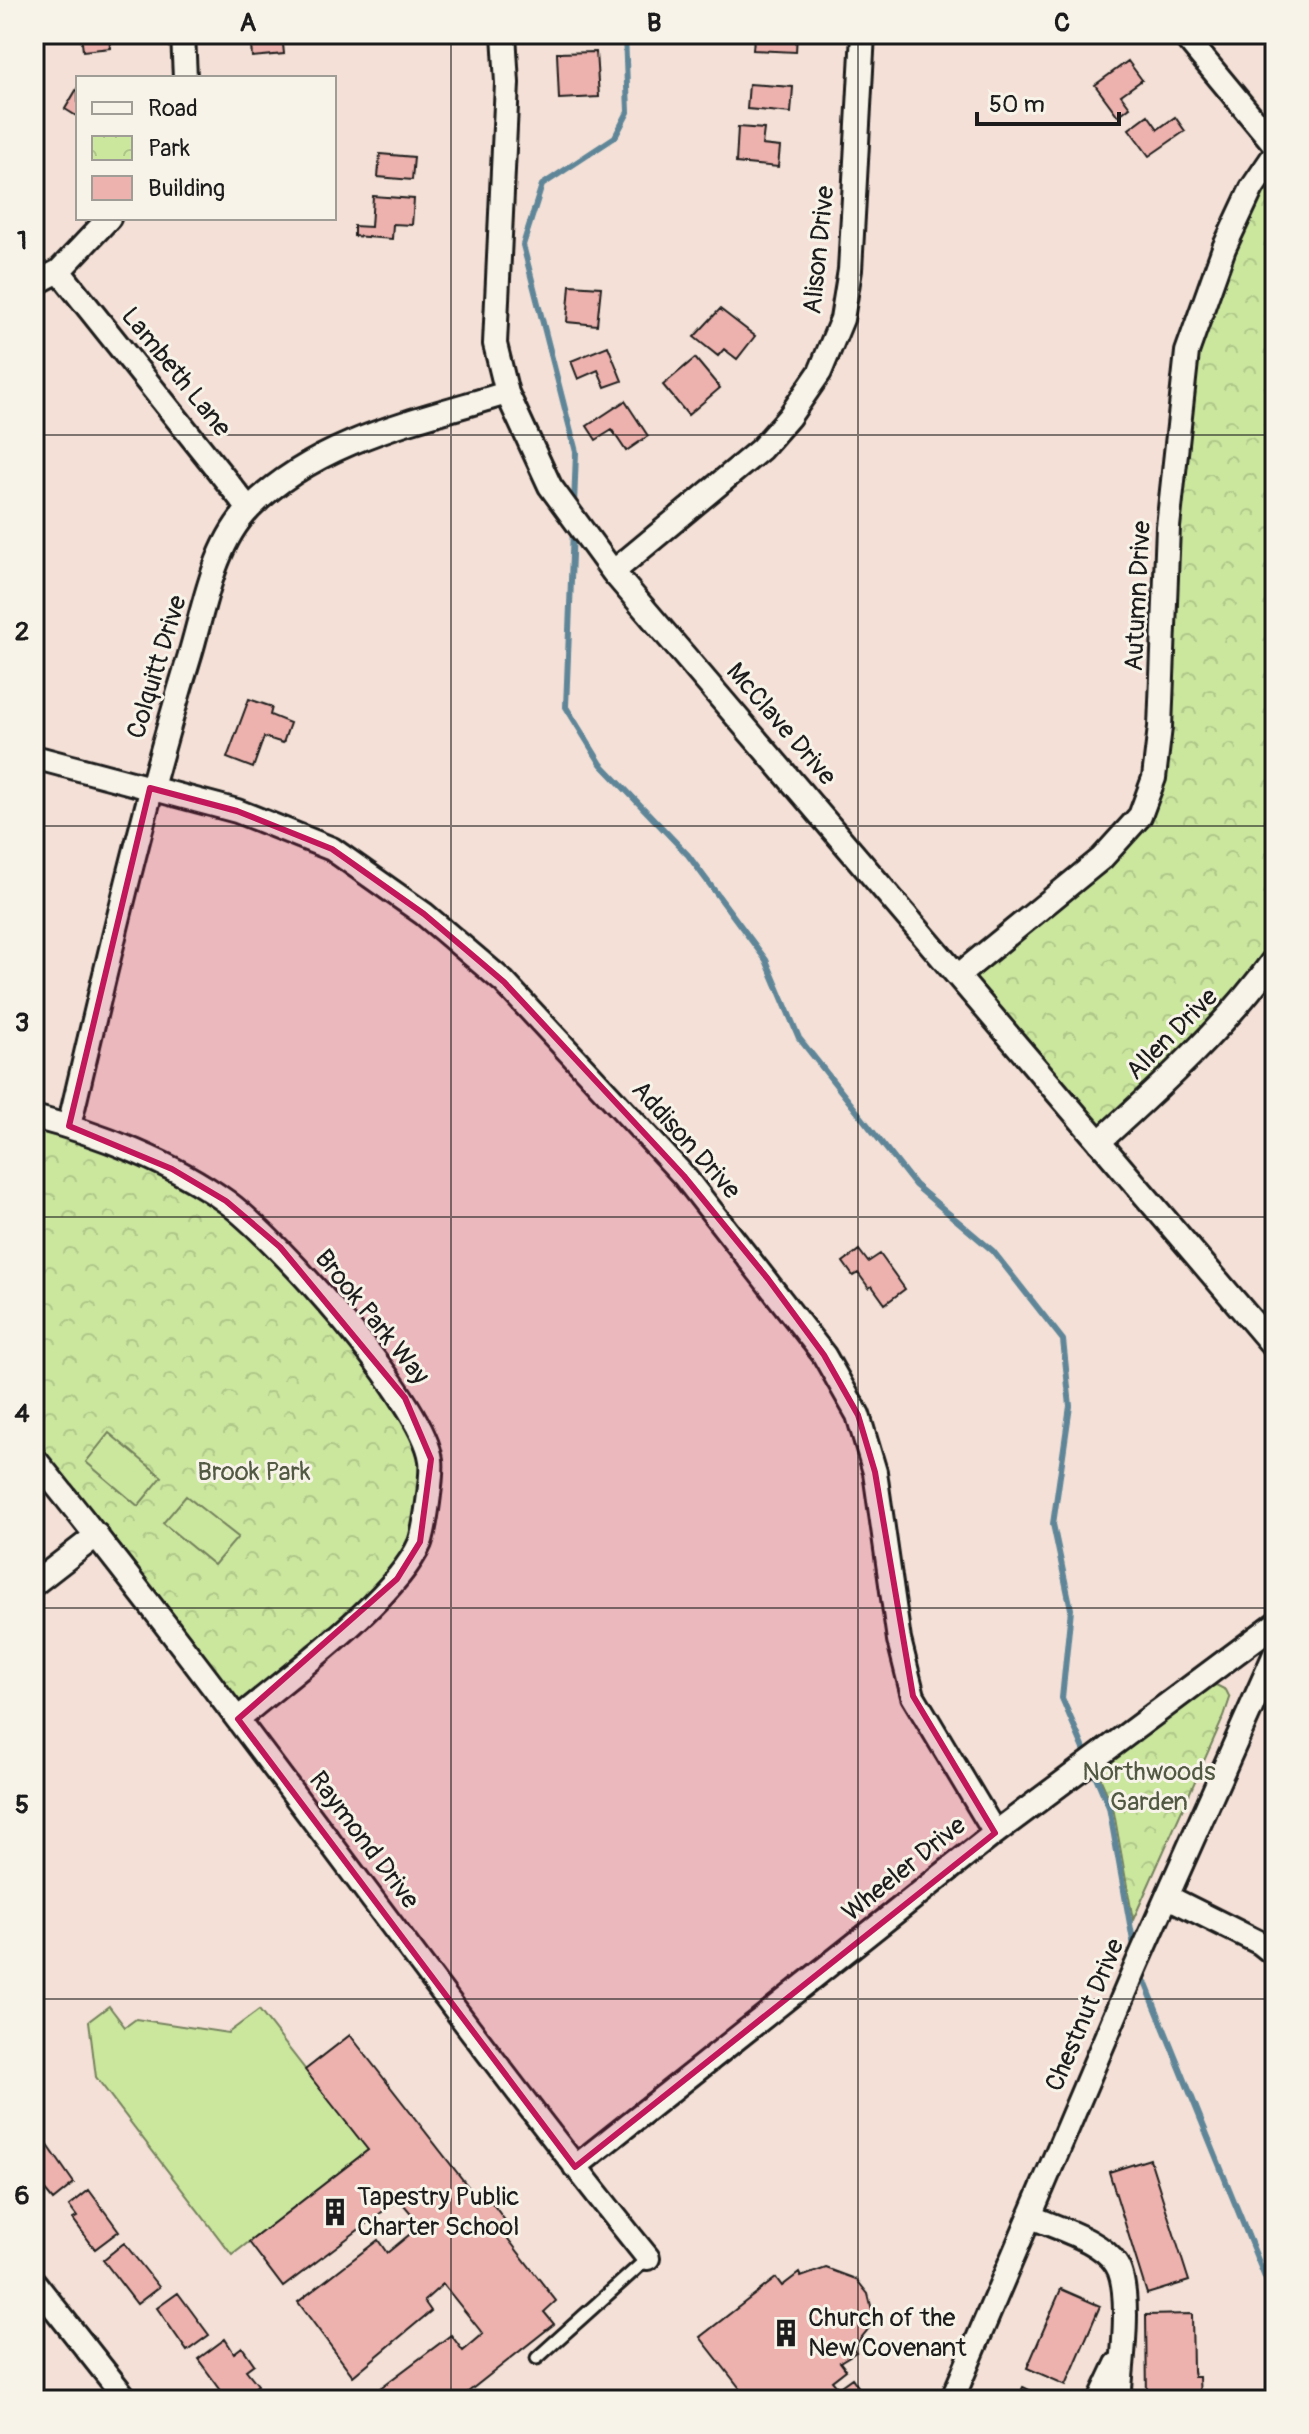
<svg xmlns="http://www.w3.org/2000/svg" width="1309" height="2434" viewBox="0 0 1309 2434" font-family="Pangolin,sans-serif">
  <defs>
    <pattern id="park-crowns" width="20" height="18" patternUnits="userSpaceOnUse" patternTransform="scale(2)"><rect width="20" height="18" fill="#cbe79e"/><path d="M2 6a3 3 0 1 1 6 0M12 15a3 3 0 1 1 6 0" fill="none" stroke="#aec688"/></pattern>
  </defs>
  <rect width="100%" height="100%" fill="#f4e0d6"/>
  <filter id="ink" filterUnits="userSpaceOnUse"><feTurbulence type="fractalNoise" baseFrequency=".0125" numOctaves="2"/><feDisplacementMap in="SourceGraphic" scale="16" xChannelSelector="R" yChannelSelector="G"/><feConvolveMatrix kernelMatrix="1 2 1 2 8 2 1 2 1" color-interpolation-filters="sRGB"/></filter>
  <g filter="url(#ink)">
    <path fill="url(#park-crowns)" stroke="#74825d" stroke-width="2" d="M1275,154V953L1100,1147L963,980L1114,849L1153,784L1204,289Z
      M34,1125L183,1173L280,1247L419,1421L425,1514L372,1600L233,1720L34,1443Z
      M1216,1685L1226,1690L1230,1698L1224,1716L1133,1920L1113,1807L1101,1780L1102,1769L1205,1689Z"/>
    <path fill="#cbe79e" stroke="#74825d" stroke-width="2" d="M109,1433L162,1477L138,1506L86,1462Z
      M186,1496L238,1537L214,1565L163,1523Z
      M109,2006L125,2027L136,2019L228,2033L259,2010L368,2150L232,2255L96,2077L89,2021Z"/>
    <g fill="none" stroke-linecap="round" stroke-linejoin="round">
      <path stroke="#5e8698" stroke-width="6" d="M574,506L576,452L523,245L542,185L615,137L628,112L625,34
        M573,529L566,707L601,764L688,855L766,960L799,1038L915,1185L993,1251L1063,1340L1070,1406L1053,1524L1071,1609L1062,1698L1109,1807L1135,1952
        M1145,1982L1275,2302"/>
    </g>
    <path fill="#edb2ad" stroke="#1c1c1c" stroke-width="2" d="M81,34H109L110,48L83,51Z
      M250,34H282L284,54L252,57Z
      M747,34H797L796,52L753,50L754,38L746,37Z
      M596,52L599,97L559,99L557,53Z
      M1128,61L1142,80L1121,95L1130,107L1118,116L1095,85Z
      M749,84L793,87L791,113L747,109Z
      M78,87V117L65,109Z
      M1148,115L1158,129L1175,117L1185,131L1149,156L1129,129Z
      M738,127L764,129L762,145L780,147L778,167L736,163Z
      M380,154L414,157L412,180L378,177Z
      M373,196L414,199L412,225L393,224L392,239L354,236V226L371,227Z
      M570,285L601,287L597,325L567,322Z
      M720,309L755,336L737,359L724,349L718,356L694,337Z
      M608,346L622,381L605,387L598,370L578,379L571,361Z
      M695,358L720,388L688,415L663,385Z
      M625,401L648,436L626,451L612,430L596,440L587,426Z
      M249,699L272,707L270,715L290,723L283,743L264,737L253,768L227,758Z
      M859,1250L868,1262L880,1254L905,1289L885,1304L872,1286L869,1288L858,1273L853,1276L843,1262Z
      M350,2035L477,2198L484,2192L512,2230L505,2235L556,2301L544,2312L554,2324L458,2400H387L379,2389L451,2335L463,2351L483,2334L443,2284L424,2301L431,2311L353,2376L298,2302L378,2240L387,2253L421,2225L399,2199L283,2287L249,2242L368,2150L305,2070Z
      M45,2141L74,2183L53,2200L34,2177V2150Z
      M1150,2159L1189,2281L1147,2294L1109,2172Z
      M89,2190L119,2231L95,2249L73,2219L77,2217L69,2206Z
      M124,2243L159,2287L137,2304L103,2260Z
      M826,2268L856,2279L868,2294L872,2310L869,2328L853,2348L856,2352L840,2362L846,2370L832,2381L838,2388L852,2378L867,2399L749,2400L700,2337L776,2278L782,2286L799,2273L801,2277Z
      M1061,2289L1100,2306L1066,2385L1027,2368Z
      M178,2293L209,2335L187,2351L157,2308Z
      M1192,2314L1193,2371L1194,2377H1199L1200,2400H1147L1146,2315Z
      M225,2339L234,2353L242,2347L254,2364L246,2370L258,2385L237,2400H228L198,2359Z
      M1023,2387L1050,2400H1017Z"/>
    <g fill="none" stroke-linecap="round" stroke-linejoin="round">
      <defs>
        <path id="service" d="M537,2358L648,2258"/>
        <path id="minor" d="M183,34L185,78
          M504,34L507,83L495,344L507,393L550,486L613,572L1275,1348
          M1183,34L1275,145
          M59,271L249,509
          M34,284L59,271L109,218
          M613,572L761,449L789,417L820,372L842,319L850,270L863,34
          M34,757L237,811L332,849L424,914L504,982L684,1176L824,1355L858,1415L875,1472L899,1640L913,1696L995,1833
          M959,975L1102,858L1140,816L1154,778L1160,727L1168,527L1187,352L1224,248L1252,188L1275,154
          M34,1117C99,1134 172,1162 227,1202C277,1239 423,1400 431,1460C433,1473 425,1530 420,1543C396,1599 286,1678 238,1719
          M69,1126C106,969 142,812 189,658C204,609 213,545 250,508C318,440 418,420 507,393
          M1099,1142C1163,1084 1224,1028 1275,958
          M34,1458C246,1719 437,1996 648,2258
          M34,1584L97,1535
          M1168,1897L1260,1943L1275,1955
          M575,2167L995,1833L1275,1624
          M1030,2216C1055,2228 1100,2239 1116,2264C1133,2289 1121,2369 1119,2400
          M34,2282L127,2400
          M952,2400L1137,1964L1275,1654
          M1100,2400L1117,2364"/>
      </defs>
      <use href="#service" stroke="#1c1c1c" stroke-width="17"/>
      <use href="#minor" stroke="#1c1c1c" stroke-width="28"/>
      <use href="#service" stroke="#f7f3e8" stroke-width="11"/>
      <use href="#minor" stroke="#f7f3e8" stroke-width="22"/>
    </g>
  </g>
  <path fill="#c2185b" fill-opacity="0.2" stroke="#c2185b" stroke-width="6" stroke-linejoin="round" d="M150,788L237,811L332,849L424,914L504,982L684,1176L768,1279L824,1355L858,1415L875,1472L913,1696L995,1833L575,2167L238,1719L397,1579L420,1542L431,1459L405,1398L280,1247L226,1201L172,1169L69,1126Z"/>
  <path fill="none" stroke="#1c1c1c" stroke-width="2" stroke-opacity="0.55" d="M451,34V2400M858,34V2400M34,435H1275M34,826H1275M34,1217H1275M34,1608H1275M34,1999H1275"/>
  <defs>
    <symbol id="building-bare" viewBox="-9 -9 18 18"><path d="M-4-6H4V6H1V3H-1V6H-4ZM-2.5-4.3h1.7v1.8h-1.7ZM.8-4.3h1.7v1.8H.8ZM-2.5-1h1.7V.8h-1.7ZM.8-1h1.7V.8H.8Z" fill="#1c1c1c" stroke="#f7f3e8" stroke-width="2.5" paint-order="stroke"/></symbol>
  </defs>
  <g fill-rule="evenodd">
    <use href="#building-bare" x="315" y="2192" width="40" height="40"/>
    <use href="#building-bare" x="766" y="2313" width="40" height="40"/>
  </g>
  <g text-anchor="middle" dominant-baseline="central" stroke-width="6" stroke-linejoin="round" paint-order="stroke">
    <g font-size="26" fill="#1c1c1c" stroke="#f7f3e8">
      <text transform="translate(819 250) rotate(-84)">Alison Drive</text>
      <text transform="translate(176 372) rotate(51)">Lambeth Lane</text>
      <text transform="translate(1138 596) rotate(-87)">Autumn Drive</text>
      <text transform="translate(157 667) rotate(-73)">Colquitt Drive</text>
      <text transform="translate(781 724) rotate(49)">McClave Drive</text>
      <text transform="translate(1172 1034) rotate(-45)">Allen Drive</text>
      <text transform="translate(686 1140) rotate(48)">Addison Drive</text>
      <text transform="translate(372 1317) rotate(51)">Brook Park Way</text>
      <text transform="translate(364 1840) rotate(53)">Raymond Drive</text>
      <text transform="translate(904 1869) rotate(-39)">Wheeler Drive</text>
      <text transform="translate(1085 2015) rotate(-67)">Chestnut Drive</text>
    </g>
    <g font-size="26" fill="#515943" stroke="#f7f3e8">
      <text x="254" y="1472">Brook Park</text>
      <text x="1149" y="1772">Northwoods<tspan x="1149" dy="30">Garden</tspan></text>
    </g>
    <g font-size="26" fill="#1c1c1c" stroke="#f7f3e8" text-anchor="start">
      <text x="357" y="2197">Tapestry Public<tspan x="357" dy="30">Charter School</tspan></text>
      <text x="808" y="2318">Church of the<tspan x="808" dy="30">New Covenant</tspan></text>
    </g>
  </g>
  <rect width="1309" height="2434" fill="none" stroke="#f7f3e8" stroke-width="88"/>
  <rect x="76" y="76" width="260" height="144" fill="#f7f3e8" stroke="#9f9d96" stroke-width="2"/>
  <rect x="92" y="102" width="40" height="12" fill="#f7f3e8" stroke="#9f9d96" stroke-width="2"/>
  <text x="148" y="116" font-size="24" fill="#1c1c1c">Road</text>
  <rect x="92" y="136" width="40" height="24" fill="url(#park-crowns)" stroke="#9f9d96" stroke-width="2"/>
  <text x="148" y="156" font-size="24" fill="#1c1c1c">Park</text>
  <rect x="92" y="176" width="40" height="24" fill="#edb2ad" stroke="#9f9d96" stroke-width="2"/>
  <text x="148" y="196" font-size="24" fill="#1c1c1c">Building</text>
  <path d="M977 112v12h142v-12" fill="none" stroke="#1c1c1c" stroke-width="4"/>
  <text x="989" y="112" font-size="24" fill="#1c1c1c" stroke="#f7f3e8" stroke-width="6" paint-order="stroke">50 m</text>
  <rect x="44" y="44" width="1221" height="2346" fill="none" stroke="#1c1c1c" stroke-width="3"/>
  <g font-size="26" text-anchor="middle" font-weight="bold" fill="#1c1c1c">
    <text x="248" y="31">A</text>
    <text x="654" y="31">B</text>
    <text x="1062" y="31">C</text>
    <text x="22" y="249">1</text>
    <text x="22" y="640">2</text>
    <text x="22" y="1031">3</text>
    <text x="22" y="1422">4</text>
    <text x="22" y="1813">5</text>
    <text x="22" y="2204">6</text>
  </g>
</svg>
